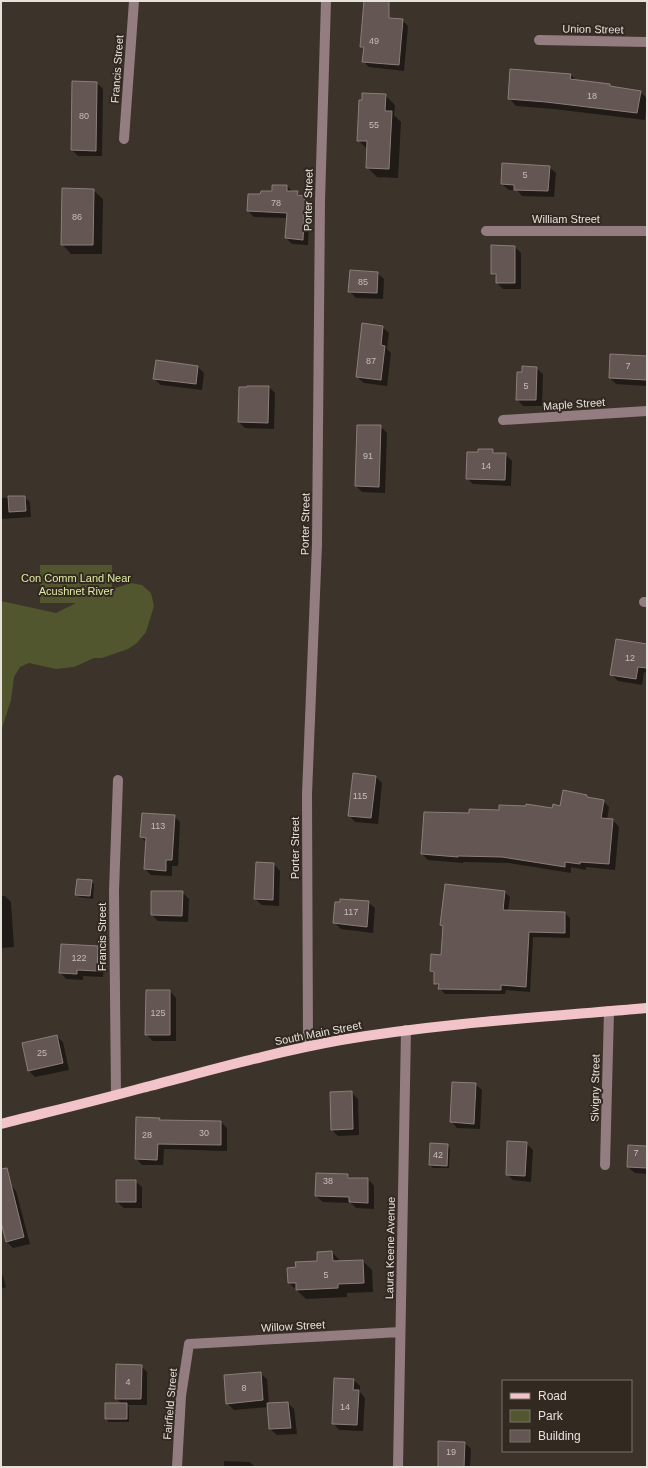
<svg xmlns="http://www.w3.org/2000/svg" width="648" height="1468" viewBox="0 0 648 1468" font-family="Helvetica,sans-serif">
  <rect width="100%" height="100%" fill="#3c332b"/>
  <path fill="#51562e" d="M40,565H112V589L131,583L142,585L151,593L154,606L146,632L137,643L128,649L102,658H94L74,667L56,669L29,663L20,667L14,677L11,700L1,731V601L56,613L76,603H40Z"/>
  <path fill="#0007" d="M402,20L408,26L404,71L369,67L363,61L365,50L361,46Z
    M571,75L577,81L609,85L612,87L640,92L647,98L645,120L554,109L516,106L509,98Z
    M97,83L103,89L102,156H78L72,150Z
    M385,95L395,105L394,115L401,122L398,178L377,177L367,167L368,150L358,140Z
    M549,167L556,173L554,197L522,196L517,190H509L502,184Z
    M287,186L293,192H297L301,197H304L310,203L308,245L292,244L286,238L288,218L254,217L248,211L261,195Z
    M93,190L103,199L102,254H71L62,244Z
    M515,247L521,253V289H503L497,283V278L492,273Z
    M377,273L384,279L383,299L356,298L349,291Z
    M382,327L389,333L387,349L391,353L387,386L364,383L357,377Z
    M647,357V386L616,384L610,378Z
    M198,367L204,373L202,390L161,385L154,379Z
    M536,368L543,374L542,406H523L517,399L523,373Z
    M269,387L275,393L274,429L245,428L239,422L240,388Z
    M380,426L387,433L385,493L362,492L356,486Z
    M493,450L496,454H505L512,461L511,486L473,484L467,478L479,453Z
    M24,497L30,502L31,517L1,519V498Z
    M647,645V673L644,672L642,685L618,681L612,675Z
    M354,775L376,777L382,783L378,824L355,822L349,815Z
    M587,796L590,799L603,801L609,807L607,820H613L619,827L615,870L586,867V870L571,867V873L509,863L464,862L463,863L428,860L422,854L470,814L500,811L553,809L561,807Z
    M174,816L180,822L178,866H172V876L151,875L145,869L146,842L141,837Z
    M257,863L274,864L280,871L279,906L262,905L255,899Z
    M91,881L94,884L93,899L79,897L76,894Z
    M182,892L189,899L188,922L158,921L152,915Z
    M504,892L510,897L508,911L565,913L570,918V938L533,937L530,992L506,990L505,994H445L435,983V975L431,971L442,956L444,928L441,925Z
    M1,896H5L11,902L14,947L1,948Z
    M368,902L375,908L373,933L341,929L334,922Z
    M98,947L104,954L103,977L83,976V980L66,979L60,972Z
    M170,991L176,998V1041H153L146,1034Z
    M56,1036L63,1042L69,1070L35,1077L29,1071L23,1044Z
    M475,1084L482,1090L480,1129L457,1128L451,1121Z
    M351,1092L358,1099L359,1135L338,1136L332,1130Z
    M159,1119L161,1121L221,1122L227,1128V1151L164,1149L163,1165H142L136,1158Z
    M526,1143L533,1150L531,1182L513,1180L507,1174Z
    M447,1145L450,1148L449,1168H433L430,1165Z
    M647,1147V1174L635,1173L628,1167Z
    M348,1175L351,1179H368L374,1186V1209L356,1208L351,1203L323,1202L316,1196Z
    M117,1181H135L142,1187V1208H124L117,1202Z
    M10,1184L16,1191L30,1244L13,1248L7,1242L2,1223H1V1187Z
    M332,1252L341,1262L363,1261L372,1270L373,1292L347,1293V1297L306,1299L289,1283L297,1268L318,1262Z
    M1,1270L6,1287L1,1289Z
    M141,1366L147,1372V1405H127L129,1407V1422H109L106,1419L122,1404L116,1398Z
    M260,1373L267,1379L269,1404L288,1403L294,1409L297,1434L277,1435L270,1429L269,1407L234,1410L227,1403Z
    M354,1380L360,1386V1392L365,1398L363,1431L339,1430L333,1423Z
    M464,1442L471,1449L470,1467H439Z
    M224,1461L250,1462L255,1467H224Z"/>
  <path fill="#645653" stroke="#8c7d7a" d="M364,1H389V18L403,19L399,65L362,62L364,47H360Z
    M510,69L571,74L570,79L610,84V86L641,91L637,113L546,102L508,99Z
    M72,81L97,82L96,151L71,150Z
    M362,93L386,94L385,111H392L389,169L366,168L367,141H357L359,100H362Z
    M502,163L550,166L548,191L514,190V185L501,184Z
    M272,185H287V191H298L297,195L305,196L303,240L285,238L287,213L247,211L248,194H260L261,191H272Z
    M62,188L94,189L93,245H61Z
    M491,245L515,246V283H496V274H491Z
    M350,270L378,272L377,293L348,292Z
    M362,323L383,326L381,345L385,346L381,380L356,377Z
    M610,354L647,356V380L609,378Z
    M156,360L198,366L196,384L153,379Z
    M522,366L537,367L536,400H516L517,372H522Z
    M247,386H269L268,423L238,422L239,387H247Z
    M357,425H381L379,487L355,486Z
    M478,449H493V453H506L505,480L466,479L467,452H478Z
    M8,496H25L26,511L9,512Z
    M616,639L647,644V668L638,667L636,679L610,675Z
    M353,773L376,776L371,818L348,816Z
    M563,790L587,795V797L604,800L601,818L613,819L609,864L580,862V864L565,862V867L502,857L458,856V857L421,854L424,812L469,813V809L499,810V805L526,806V804L552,808L553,804L560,806Z
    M142,813L175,815L172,860H166V871L144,869L146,838L140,837Z
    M256,862L274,863L273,900L254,899Z
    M77,879L92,880L90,896L75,895Z
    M445,884L505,891L503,910L565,912V933L529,932L526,987L501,985V990L438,989L439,984H434V972L430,971L431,954L441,955L443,926L440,925Z
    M151,891H183L182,916L151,915Z
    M340,899L369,901L367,927L333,923L335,902H340Z
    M61,944L98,946L97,971L77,970V974L59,973Z
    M146,990H170V1035H145Z
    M57,1035L63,1063L28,1071L22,1043Z
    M452,1082L476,1083L474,1124L450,1122Z
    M352,1091L353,1129L331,1130L330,1092Z
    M136,1117L160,1118L159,1120L221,1121V1145L158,1144L157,1160L135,1159Z
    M507,1141L527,1142L525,1176L506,1175Z
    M430,1143L448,1144L447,1166L429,1165Z
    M628,1145L647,1146V1168L627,1167Z
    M7,1168L24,1237L6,1242L1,1222V1169Z
    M316,1173L348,1174V1178H368V1203L349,1202V1197L315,1196Z
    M116,1180H136V1202H116Z
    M332,1251L333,1261L363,1260L364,1283L338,1284V1288L296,1290V1283H288L287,1268L296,1267L295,1262L317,1261V1252Z
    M116,1364L142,1365L141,1399H115Z
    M261,1372L263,1400L226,1404L224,1375Z
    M334,1378L354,1379L353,1390H359L357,1425L332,1424Z
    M288,1402L291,1428L269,1429L267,1403Z
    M105,1403H127V1419H105Z
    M438,1441L465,1442L464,1467H438Z"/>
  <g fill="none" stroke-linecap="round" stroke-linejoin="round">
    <path stroke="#937d80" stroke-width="10" d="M539,40L647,42
      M124,139L134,1
      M486,231H647
      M503,420L647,411
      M644,602H647
      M308,1046L307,794L317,544L320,201L326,1
      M116,1095L114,891L118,780
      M605,1165L609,1011
      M177,1467L181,1396L189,1344L400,1332
      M398,1467L406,1030"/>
    <path stroke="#f2c4ca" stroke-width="10" d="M1,1124C48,1112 95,1101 142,1088C208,1071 274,1052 341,1040C442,1023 545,1017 647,1008"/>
  </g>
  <g text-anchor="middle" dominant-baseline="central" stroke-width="4" stroke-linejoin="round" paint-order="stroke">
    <g font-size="9" fill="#c6beba">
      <text x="374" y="41">49</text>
      <text x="592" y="96">18</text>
      <text x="84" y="116">80</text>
      <text x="374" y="125">55</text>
      <text x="525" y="175">5</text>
      <text x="276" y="203">78</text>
      <text x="77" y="217">86</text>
      <text x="363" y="282">85</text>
      <text x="371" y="361">87</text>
      <text x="628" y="366">7</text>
      <text x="526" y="386">5</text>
      <text x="368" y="456">91</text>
      <text x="486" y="466">14</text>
      <text x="630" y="658">12</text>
      <text x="360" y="796">115</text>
      <text x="158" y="826">113</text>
      <text x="351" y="912">117</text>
      <text x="79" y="958">122</text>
      <text x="158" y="1013">125</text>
      <text x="42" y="1053">25</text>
      <text x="204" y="1133">30</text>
      <text x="147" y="1135">28</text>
      <text x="636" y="1153">7</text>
      <text x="438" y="1155">42</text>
      <text x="328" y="1181">38</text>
      <text x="326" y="1275">5</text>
      <text x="128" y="1382">4</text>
      <text x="244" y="1388">8</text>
      <text x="345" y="1407">14</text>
      <text x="451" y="1452">19</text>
    </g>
    <g font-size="11" fill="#e7e1dc" stroke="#322921">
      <text transform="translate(593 29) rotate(1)">Union Street</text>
      <text transform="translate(117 69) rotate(-86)">Francis Street</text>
      <text transform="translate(308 200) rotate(-89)">Porter Street</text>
      <text x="566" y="219">William Street</text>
      <text transform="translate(574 404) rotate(-4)">Maple Street</text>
      <text transform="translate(305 524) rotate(-89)">Porter Street</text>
      <text transform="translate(295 848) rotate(-90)">Porter Street</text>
      <text transform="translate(102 937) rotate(-90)">Francis Street</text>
      <text transform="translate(318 1033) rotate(-11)">South Main Street</text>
      <text transform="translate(595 1088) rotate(-89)">Sivigny Street</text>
      <text transform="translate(390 1248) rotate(-89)">Laura Keene Avenue</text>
      <text transform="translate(293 1326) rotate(-3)">Willow Street</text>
      <text transform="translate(170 1404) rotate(-85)">Fairfield Street</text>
    </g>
    <g font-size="11" fill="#e1eba4" stroke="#322921">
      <text x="76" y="578">Con Comm Land Near<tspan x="76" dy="13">Acushnet River</tspan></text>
    </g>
  </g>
  <rect width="648" height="1468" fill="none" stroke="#e7e1dc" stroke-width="4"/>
  <rect x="502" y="1380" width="130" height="72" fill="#322921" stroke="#7a736c"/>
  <rect x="510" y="1393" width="20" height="6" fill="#f2c4ca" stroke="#7a736c"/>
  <text x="538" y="1400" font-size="12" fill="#e7e1dc">Road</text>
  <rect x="510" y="1410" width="20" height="12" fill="#51562e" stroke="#7a736c"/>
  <text x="538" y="1420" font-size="12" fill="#e7e1dc">Park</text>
  <rect x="510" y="1430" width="20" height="12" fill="#645653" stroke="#7a736c"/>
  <text x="538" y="1440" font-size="12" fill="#e7e1dc">Building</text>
</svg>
